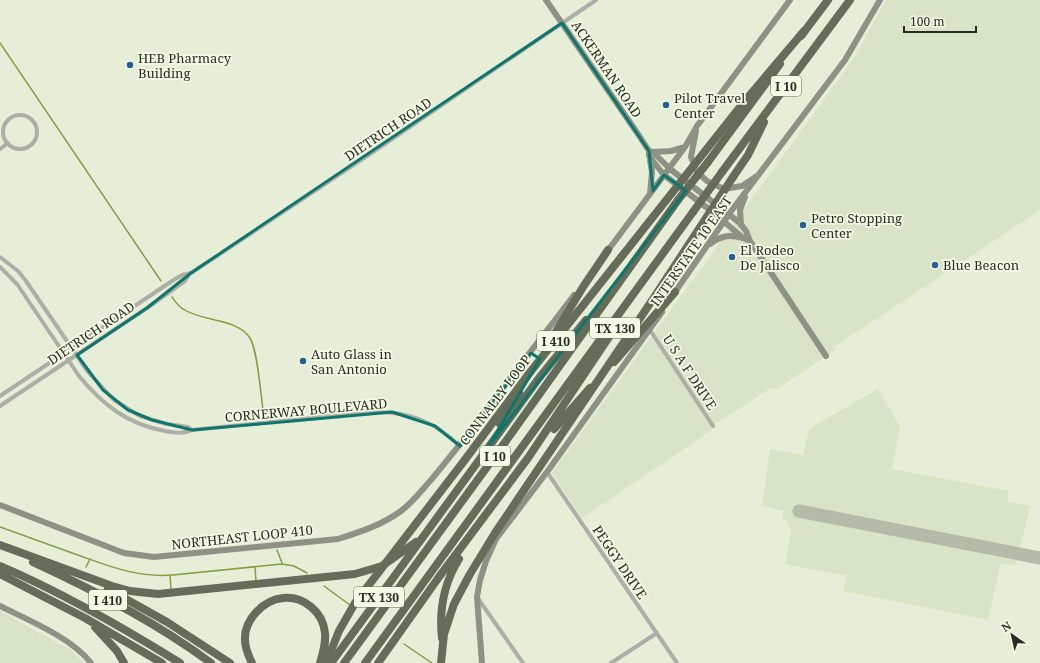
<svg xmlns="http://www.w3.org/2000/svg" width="1040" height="663" viewBox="0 0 1040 663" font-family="'Noto Serif',serif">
  <rect width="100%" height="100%" fill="#e6eed8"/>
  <path fill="#d9e3c7" d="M886,0H1040V210L834,347L835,350L777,389L771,388L711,427L712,430L582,518L552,473L853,60Z
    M878,389L900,427L892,469L1009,491L1007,502L1030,506L1016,566L1001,563L988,620L843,591L847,576L785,564L791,532L788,522L782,519L784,511L762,506L770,449L803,455L809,429Z
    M0,611L72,651L85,663H0Z"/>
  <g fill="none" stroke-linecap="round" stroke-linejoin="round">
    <path stroke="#849d42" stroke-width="1.5" d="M0,43L161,281
      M172,297C175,301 178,306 183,309C202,322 237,318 250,338C258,351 261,399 264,417
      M0,527C25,536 50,545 75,554C109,566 137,578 173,575L282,564L294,566L307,573
      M277,550L282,563
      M86,567L90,559
      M255,567L256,581
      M170,575L171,589
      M324,586L350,605
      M404,644L432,663"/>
    <path stroke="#b4bba8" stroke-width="13" d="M799,511L1040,558"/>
    <path stroke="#acafa6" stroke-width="4" d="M3 132a17 17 0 1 1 34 0a17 17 0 1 1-34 0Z
      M0,149L8,143
      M0,257L18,271L26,281L88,372L114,400L140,416L167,424L188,427L192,430
      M0,267L17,284L79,376C103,405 127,424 165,431C174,433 184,434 192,430L372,412C409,411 433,421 460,446
      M650,330L713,426
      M0,396L172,281L182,275L191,273L214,258L376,150L596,0
      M0,406L147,308L185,281L190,273
      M547,472L677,663
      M477,597L523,663
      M611,663L657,633"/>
    <path stroke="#8d9285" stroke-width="6" d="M546,0L640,137L649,151V156L664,175L714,213L743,238L750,241
      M696,131L691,157L697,172L707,181L724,189L742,186L757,176
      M649,151L653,152L670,169L740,223L746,231L750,241L826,356
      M653,152L671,151L685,147
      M650,194L652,172L650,160
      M741,225L740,210L745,197
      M710,244C721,236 729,234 742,238
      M606,253L685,147L697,126L790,0
      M673,295L729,214L845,60L880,0
      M0,505L124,553L154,557L338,539C360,532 382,525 401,511C413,502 421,491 431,480C450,457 468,435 485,411C514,372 545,334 574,295
      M0,606C28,620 72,638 91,663
      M482,663L477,597L480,580L486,561L496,539L547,472L662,312"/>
    <path stroke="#656c59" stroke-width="8" d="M801,36L828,0
      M708,162L780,64
      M722,172L850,0
      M733,177L748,155L764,122
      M546,348L583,287L608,250
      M614,362L675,292
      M500,424L519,393
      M554,429L590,388
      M0,545L112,586L130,591L158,594L355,574L382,566L416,542
      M33,562C94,590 157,623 211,663
      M0,566C63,593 122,627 180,663
      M0,574L85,618L162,663
      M108,589L167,622L230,663
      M95,627L117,651L124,663
      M442,638C439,611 444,583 459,559
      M252,663C248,655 245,648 245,640C244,620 263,600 283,598C304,596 323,612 325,633C326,644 323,653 320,663
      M331,663L539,378L586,320
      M344,663L511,434L678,200
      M365,663L693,212
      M378,663L439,577L528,458L609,337"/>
    <path stroke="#656c59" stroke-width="8" d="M678,200L708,162
      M693,212L722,172
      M326,663L339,631L355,603L464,461L531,371L744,102L804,31
      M441,663L444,634L454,604L470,574L495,533L653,299L733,177"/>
  </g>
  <path fill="none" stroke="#0f766e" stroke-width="3" stroke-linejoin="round" d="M562,23L649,151L653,191L664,175L686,191L488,447L540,359L531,353L460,446L435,426L392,412L192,430L152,420L128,410L103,390L77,355L147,308L191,273Z"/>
  <g fill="#265e96" stroke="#f4fbe5" stroke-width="1.5">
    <circle cx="130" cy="65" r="4"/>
    <circle cx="666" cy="105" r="4"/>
    <circle cx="803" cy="225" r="4"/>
    <circle cx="732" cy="257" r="4"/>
    <circle cx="935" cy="265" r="4"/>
    <circle cx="303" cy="361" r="4"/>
  </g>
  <g text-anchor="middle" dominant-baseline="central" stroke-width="3.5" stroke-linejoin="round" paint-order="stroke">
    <g fill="#f4fbe5" stroke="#65695d" stroke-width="1">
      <rect x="771" y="76" width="30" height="20" rx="3"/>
      <rect x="590" y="318" width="50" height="20" rx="3"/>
      <rect x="537" y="331" width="38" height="20" rx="3"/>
      <rect x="480" y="446" width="30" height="20" rx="3"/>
      <rect x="354" y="587" width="50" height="20" rx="3"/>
      <rect x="89" y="590" width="38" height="20" rx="3"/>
    </g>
    <g font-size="12" font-weight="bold" fill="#282b23">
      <text x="786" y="86">I 10</text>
      <text x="615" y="328">TX 130</text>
      <text x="556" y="341">I 410</text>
      <text x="495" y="456">I 10</text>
      <text x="379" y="597">TX 130</text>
      <text x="108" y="600">I 410</text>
    </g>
    <g font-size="13" fill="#282b23" stroke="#f4fbe5" text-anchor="start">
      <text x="138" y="58">HEB Pharmacy<tspan x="138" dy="15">Building</tspan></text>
      <text x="674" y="98">Pilot Travel<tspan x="674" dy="15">Center</tspan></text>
      <text x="811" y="218">Petro Stopping<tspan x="811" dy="15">Center</tspan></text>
      <text x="740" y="250">El Rodeo<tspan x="740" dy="15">De Jalisco</tspan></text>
      <text x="943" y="265">Blue Beacon</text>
      <text x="311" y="354">Auto Glass in<tspan x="311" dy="15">San Antonio</tspan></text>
    </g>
    <g font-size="13" fill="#282b23" stroke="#f4fbe5">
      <text transform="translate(607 69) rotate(56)">ACKERMAN ROAD</text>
      <text transform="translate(388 129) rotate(-34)">DIETRICH ROAD</text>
      <text transform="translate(691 251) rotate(-55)">INTERSTATE 10 EAST</text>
      <text transform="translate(91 333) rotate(-34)">DIETRICH ROAD</text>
      <text transform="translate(690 372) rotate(57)">U S A F DRIVE</text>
      <text transform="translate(495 400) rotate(-53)">CONNALLY LOOP</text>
      <text transform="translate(306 410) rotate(-5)">CORNERWAY BOULEVARD</text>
      <text transform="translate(242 537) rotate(-6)">NORTHEAST LOOP 410</text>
      <text transform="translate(620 562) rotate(56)">PEGGY DRIVE</text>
    </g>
  </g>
  <g transform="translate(1012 635) rotate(326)" stroke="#f4fbe5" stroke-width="3" paint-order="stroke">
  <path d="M0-3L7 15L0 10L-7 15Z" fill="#282b23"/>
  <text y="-6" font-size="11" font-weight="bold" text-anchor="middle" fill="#282b23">N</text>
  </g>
  <path d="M904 26v6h72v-6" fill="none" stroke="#282b23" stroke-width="2"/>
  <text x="910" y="26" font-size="12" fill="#282b23" stroke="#f4fbe5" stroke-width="3" paint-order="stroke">100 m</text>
</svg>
